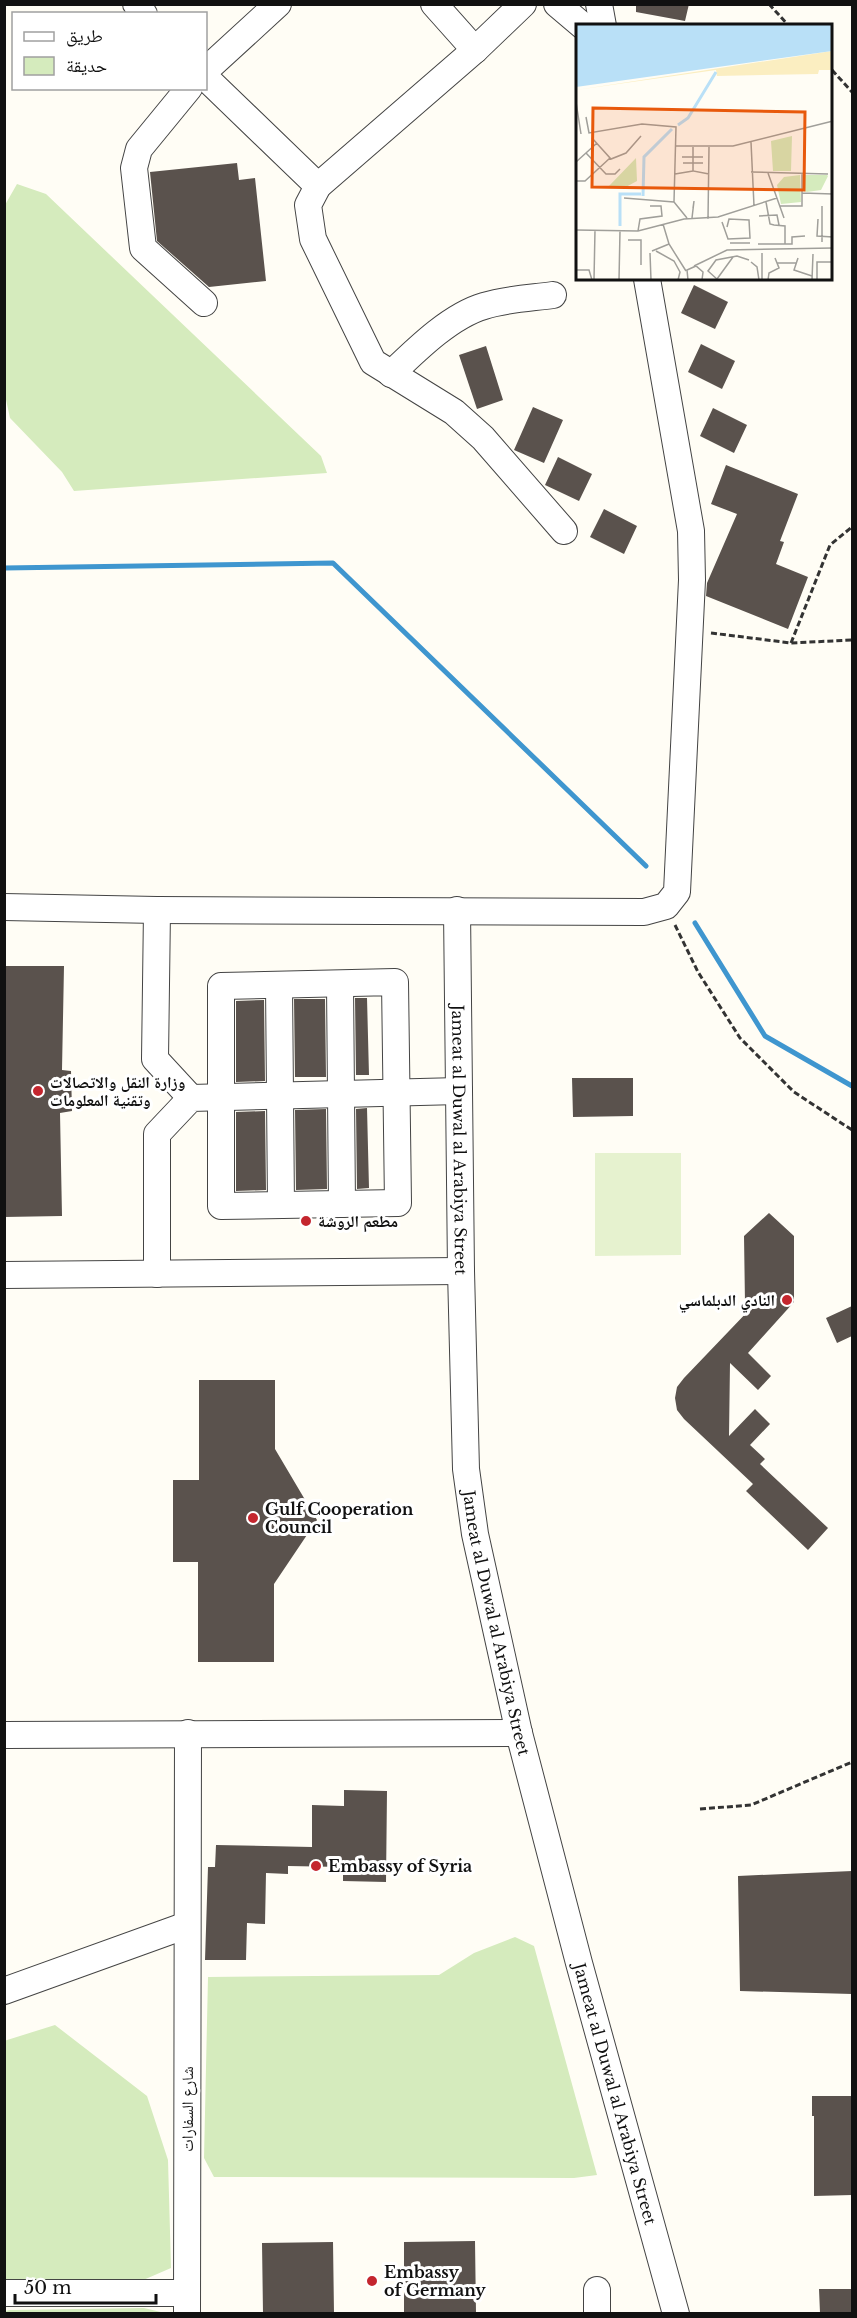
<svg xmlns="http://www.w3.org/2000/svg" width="857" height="2318" viewBox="0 0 857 2318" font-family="'Libre Baskerville','Noto Naskh Arabic',serif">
  <rect width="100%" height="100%" fill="#fffdf5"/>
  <path fill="#d5ebbd" d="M17,184L46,194L321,456L327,473L74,491L62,472L10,418L5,395V205Z
    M515,1937L534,1946L597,2175L574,2178L214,2177L204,2158L208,1977L439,1975L474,1953Z
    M55,2025L147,2096L168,2160L171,2268L141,2281L5,2282L4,2041Z
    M144,2308L165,2313H4L5,2311L10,2310Z"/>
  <path fill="#e6f2cf" d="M595,1153H681V1255L595,1256Z"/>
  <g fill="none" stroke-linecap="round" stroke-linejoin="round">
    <path stroke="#3f96cf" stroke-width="5" d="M4,568L333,563L646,866
      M695,923L765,1036L852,1086"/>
  </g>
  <path fill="#5a524d" d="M636,4H689L685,21L636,12Z
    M237,163L239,180L255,178L266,281L209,287L157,241L150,172Z
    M694,285L728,302L715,329L681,313Z
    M701,344L735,361L722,389L688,372Z
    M486,346L503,400L477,409L459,355Z
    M533,407L563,420L544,463L514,450Z
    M713,408L747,425L734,453L700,436Z
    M558,457L592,474L579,501L545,485Z
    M726,465L798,494L780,541L784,542L776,564L808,577L788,629L706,596L707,583L737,514L711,504Z
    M604,509L637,526L624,554L590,537Z
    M4,966H64L62,1070L71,1071L72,1111L60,1113L62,1216L4,1217Z
    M355,998H367L369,1075H356Z
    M294,999H325L326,1077H295Z
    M264,1000L265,1081L236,1082V1001Z
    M572,1078H633V1116L573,1117Z
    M367,1108L369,1188L357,1189L356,1109Z
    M326,1109L327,1189L296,1190L295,1110Z
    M265,1111L266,1190L236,1191V1112Z
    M769,1213L794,1236V1302L748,1353L771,1376L758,1390L730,1363L729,1436L755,1409L770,1424L750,1445L765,1459L760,1464L828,1528L808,1550L746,1491L753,1484L684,1419L677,1410L675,1398L677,1387L684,1378L751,1308L745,1303L744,1236Z
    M852,1306V1336L837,1343L826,1318Z
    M199,1380H275V1449L317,1520L274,1584V1662H198V1562H173V1480H199Z
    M344,1790L387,1791L386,1882L343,1881V1867L288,1866V1874L266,1873L265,1924L247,1923L246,1960H205L208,1867H215L216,1845L312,1847V1805L344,1806Z
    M852,1871V1994L740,1991L738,1876Z
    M812,2096H852V2195L814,2196V2116H812Z
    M475,2241L476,2313H404V2242Z
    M333,2242L334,2313H263L262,2243Z
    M819,2289H852V2313H820Z"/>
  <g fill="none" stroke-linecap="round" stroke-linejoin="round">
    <defs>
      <g id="minor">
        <path d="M136,4L144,14"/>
        <path d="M434,4L475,50"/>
        <path d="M523,4L475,50L318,186L308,205L313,239L373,362L454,412L483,438L564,531"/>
        <path d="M557,4L583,26"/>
        <path d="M599,4L603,26"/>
        <path d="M206,70L278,4"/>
        <path d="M206,78L318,186"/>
        <path d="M189,88L139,149L134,168L143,248L204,303"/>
        <path d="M391,374C416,350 450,316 484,306C506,299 531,298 553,295"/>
        <path d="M4,907L157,910L644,912L666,906L677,892L692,580L691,531L647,279"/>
        <path d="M157,910L155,1059L191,1098"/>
        <path id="s1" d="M457,910L461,1271L466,1469L475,1534L519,1733L579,1963L676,2314"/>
        <path d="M395,982L398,1203L221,1206V986Z"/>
        <path d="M340,984L342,1204"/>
        <path d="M279,985L281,1205"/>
        <path d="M157,1274V1134L191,1098L459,1091"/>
        <path d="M4,1275L461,1271"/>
        <path d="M4,1735L519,1733"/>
        <path d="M4,1991L187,1925"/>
        <path d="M4,2293H187"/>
        <path d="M187,2314L188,1733"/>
        <path d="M597,2314V2290"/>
      </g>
    </defs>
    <use href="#minor" stroke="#444" stroke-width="28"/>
    <path stroke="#333" stroke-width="3" stroke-dasharray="6 3" stroke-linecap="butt" d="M769,4L789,26
      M832,70L852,92
      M711,633L791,643L852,640
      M791,643L830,545L852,527
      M675,925L698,972L740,1038L794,1092L852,1130
      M700,1809L751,1805L852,1762"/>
    <use href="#minor" stroke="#fff" stroke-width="26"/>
  </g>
  <g fill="#c4262e" stroke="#fff" stroke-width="2">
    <circle cx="38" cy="1091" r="6"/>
    <circle cx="306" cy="1221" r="6"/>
    <circle cx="787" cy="1300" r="6"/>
    <circle cx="253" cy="1518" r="6"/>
    <circle cx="316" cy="1866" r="6"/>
    <circle cx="372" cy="2281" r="6"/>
  </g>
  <g text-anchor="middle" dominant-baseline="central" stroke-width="6" stroke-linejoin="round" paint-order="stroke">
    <g font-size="16" font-weight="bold" fill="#111" stroke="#fff" text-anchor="start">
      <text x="50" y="1082">وزارة النقل والاتصالات<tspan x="50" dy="18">وتقنية المعلومات</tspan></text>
      <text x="318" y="1221">مطعم الروشة</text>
      <text x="775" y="1300" text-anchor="end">النادي الدبلماسي</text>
      <text x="265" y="1509">Gulf Cooperation<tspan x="265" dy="18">Council</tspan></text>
      <text x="328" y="1866">Embassy of Syria</text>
      <text x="384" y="2272">Embassy<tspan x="384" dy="18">of Germany</tspan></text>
    </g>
    <g font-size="16" fill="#111" stroke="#fff">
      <text stroke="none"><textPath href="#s1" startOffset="230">Jameat al Duwal al Arabiya Street</textPath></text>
      <text stroke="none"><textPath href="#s1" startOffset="716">Jameat al Duwal al Arabiya Street</textPath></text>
      <text stroke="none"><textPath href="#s1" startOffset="1202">Jameat al Duwal al Arabiya Street</textPath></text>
      <text transform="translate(187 2109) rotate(-90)">شارع السفارات</text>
    </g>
  </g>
  <g transform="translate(576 24)">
    <rect width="256" height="256" fill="#fffdf5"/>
    <path d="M216,112L215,147H197L195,117ZM60,134L61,157L48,164L33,162ZM224,151L225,178L205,180L201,161L208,153ZM228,151H251L252,152L245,166L231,168L227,167Z" fill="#d5ebbd"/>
    <path d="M256,27V46H243L242,50L141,52L140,46L0,66Z" fill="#fbeec1"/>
    <path d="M0,1H256V27L0,63Z" fill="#b9e0f7"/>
    <path fill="none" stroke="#b9e0f7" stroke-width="3" d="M102,101L112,94L140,48M67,172L68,133L96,105M44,202V170H65"/>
    <path fill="none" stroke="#a09f9a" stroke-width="1.5" d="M0,78L5,110M10,93L13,109L66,100L100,103L98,178L111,194M16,114L35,135L50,129L65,112M175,118L178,182M100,122H157L257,97M117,123V147L133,150M10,129L30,150H39L44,145M106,133H127M0,138L21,119M107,139H127M175,148L252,150M192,149L208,194M99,150L117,147M0,157H9L34,134M226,169V149M48,174L98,178M190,178L194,200L198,201M204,182H226V169L257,170M183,192L201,191L203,201M116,194L118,177L117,184M132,195L133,123M242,195L241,212L257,213M146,198L152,215L174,214L173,196L153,195L151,203M87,200L93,220L110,247M198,201L209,202V220M0,206L62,207L108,195L142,193L201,174M62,207L64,195L86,192L85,182H74M52,216H65V241M246,218V182M154,219H174M182,220H216V213L229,212M76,227L93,220M80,227L98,237L104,248L102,256M74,229L75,256M222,234L218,246L236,252M175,238L181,243L183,256M201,239H220M118,242L151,226L257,224M0,246H13L16,256M141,255L157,233M18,256L19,206M43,256L44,207M112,256L111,246L120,242L127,248L126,256M142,256L132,247L140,236L161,232L173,236M186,256V229M192,256L193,249L203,244L199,234M236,256L237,230M241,256V238H257"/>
    <path fill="#e8590c" fill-opacity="0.15" stroke="#e8590c" stroke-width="3" d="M17,84L229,88L228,166L16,163Z"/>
    <rect width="256" height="256" fill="none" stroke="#111" stroke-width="3"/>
  </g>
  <rect width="857" height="2318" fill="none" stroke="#111111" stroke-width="12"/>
  <rect x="12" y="12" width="195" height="78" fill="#ffffff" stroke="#a0a0a0" stroke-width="1.5"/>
  <rect x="24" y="32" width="30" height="9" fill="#ffffff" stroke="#a0a0a0" stroke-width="1.5"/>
  <text x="66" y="42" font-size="18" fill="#111111">طريق</text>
  <rect x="24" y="57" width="30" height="18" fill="#d5ebbd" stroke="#a0a0a0" stroke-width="1.5"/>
  <text x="66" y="72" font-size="18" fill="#111111">حديقة</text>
  <path d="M15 2294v9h141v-9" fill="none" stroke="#111111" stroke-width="3"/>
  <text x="24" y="2294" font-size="18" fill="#111111" stroke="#ffffff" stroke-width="4.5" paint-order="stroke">50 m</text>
</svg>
